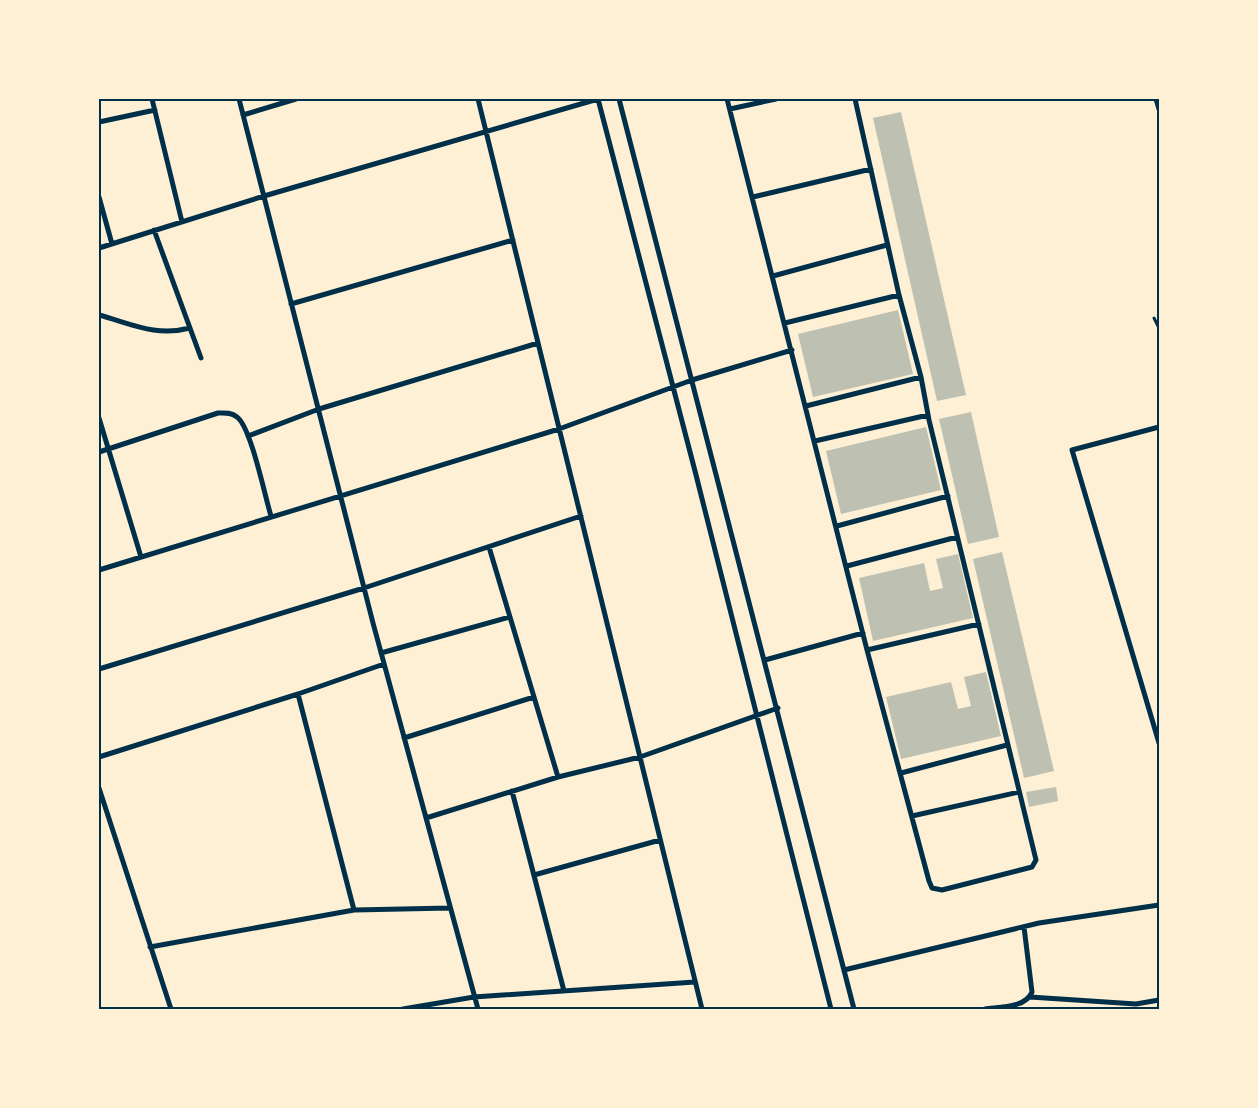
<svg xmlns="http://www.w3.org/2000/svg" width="1258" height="1108" viewBox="0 0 1258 1108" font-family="Mulish,sans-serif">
  <rect width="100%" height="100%" fill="#fdf0d5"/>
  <path fill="#bec0b2" d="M901,112L966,395L937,401L873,118Z
    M898,310L913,374L813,397L798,334Z
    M971,412L999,537L968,544L939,419Z
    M926,427L941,490L841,514L826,451Z
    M1002,552L1054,771L1024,778L973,559Z
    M958,554L973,618L873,641L859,578L924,563L930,591L943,588L936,559Z
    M986,672L1001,736L901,759L886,697L951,682L958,709L971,706L964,677Z
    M1056,787L1058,801L1029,807L1026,792Z"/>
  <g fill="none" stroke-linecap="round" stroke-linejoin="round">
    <path stroke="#003049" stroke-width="3" d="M1154,318L1159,328"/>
    <path stroke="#003049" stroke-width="5" d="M152,99L182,222
      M239,99L373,623L478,1009
      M478,99L702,1009
      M598,99L695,471L831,1009
      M619,99L854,1009
      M727,99L867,650L929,881L932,888L942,890L1032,867L1036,860L929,420L921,377L899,295L855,99
      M1156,99L1159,109
      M730,109L776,99
      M243,115L296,99
      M99,122L155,110
      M99,197L112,244
      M753,197L871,169
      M154,230L201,358
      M99,248L264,196L598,99
      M773,276L887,245
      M291,304L513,240
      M99,315C132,324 156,337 190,328
      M785,323L899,295
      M806,406L921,377
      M99,418L141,557
      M1159,427L1072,450L1159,743
      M248,436L319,409L538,343
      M815,441L928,415
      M99,452L218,413C224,413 231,412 237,417C251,427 265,497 271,516
      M837,526L948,496
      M489,547L558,777
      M847,566L957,537
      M99,570L559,429L692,380L792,350
      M867,650L979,624
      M381,653L510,617
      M765,660L863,633
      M99,669L364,588L581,516
      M298,694L354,910
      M404,738L534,697
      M99,757L298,694L384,664
      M901,773L1007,745
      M99,788L171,1009
      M512,791L564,991
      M912,816L1019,792
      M426,818L558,777L640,757L778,708
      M534,875L660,840
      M150,947L354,910L450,908
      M844,970L1039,923L1159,905
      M1030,997L1136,1004L1159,1000
      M403,1009L474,997L695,982
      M985,1009C999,1007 1026,1008 1032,992L1024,927"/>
  </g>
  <rect width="1258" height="1108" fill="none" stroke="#fdf0d5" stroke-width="200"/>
  <rect x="100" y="100" width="1058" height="908" fill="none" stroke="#003049" stroke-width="2"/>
</svg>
